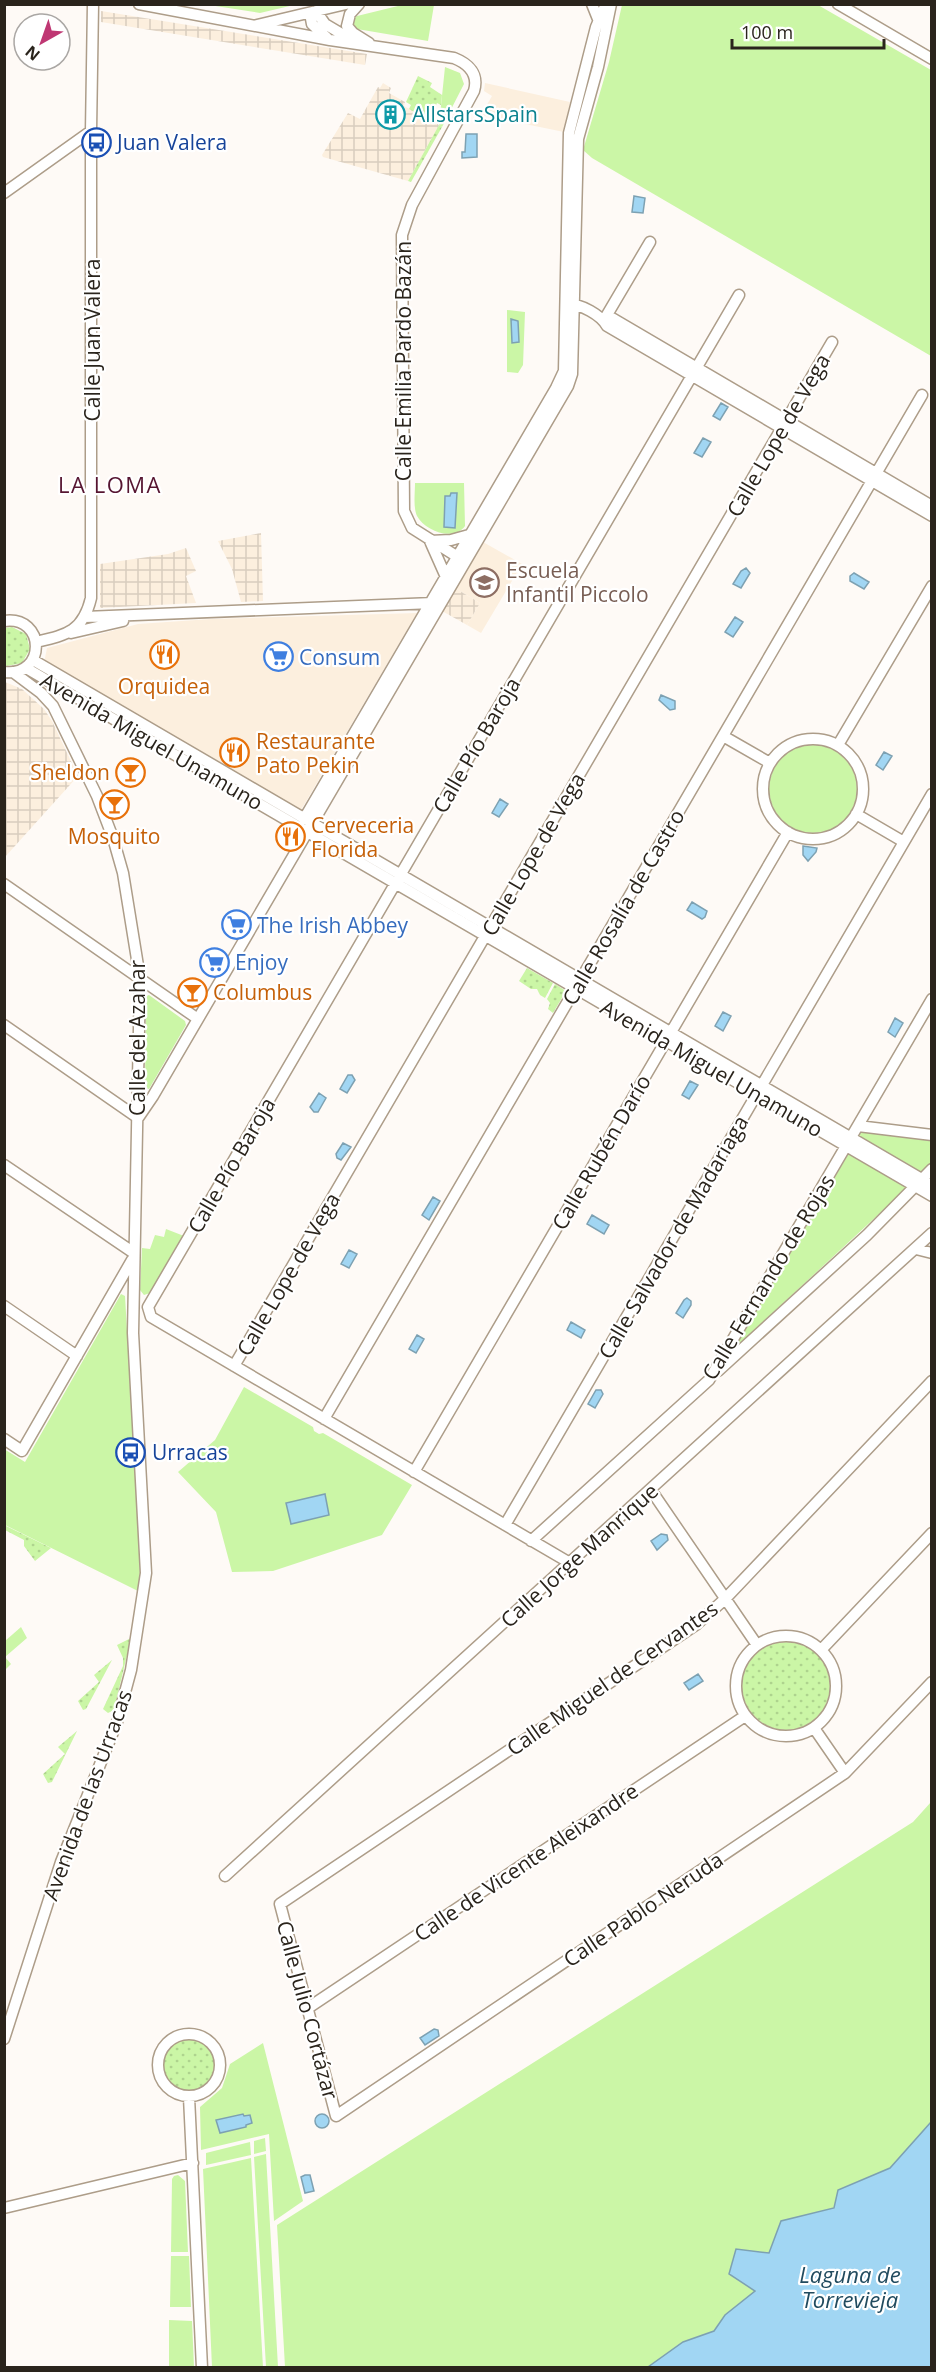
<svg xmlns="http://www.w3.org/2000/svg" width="936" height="2372" viewBox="0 0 936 2372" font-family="'Open Sans',sans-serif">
  <defs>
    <pattern id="industrial-grid" width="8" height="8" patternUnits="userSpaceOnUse" patternTransform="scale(1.5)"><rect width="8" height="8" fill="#fcefde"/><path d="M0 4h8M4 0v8" fill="none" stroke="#d8cdbe"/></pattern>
    <pattern id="grass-dots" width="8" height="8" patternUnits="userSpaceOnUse" patternTransform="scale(1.5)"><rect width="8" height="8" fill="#cbf6a6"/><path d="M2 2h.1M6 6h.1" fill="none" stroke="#aed38e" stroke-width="1.8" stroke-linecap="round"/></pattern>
  </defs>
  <rect width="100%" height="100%" fill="#fefaf6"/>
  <path fill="#fcefde" d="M485,83L570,102L564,132L481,115L492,96L484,91Z
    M483,542L522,564L481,633L467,625L480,603L455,588Z
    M417,613L301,810L44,663L47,648L138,624L211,619Z"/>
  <path fill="url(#industrial-grid)" d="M101,11L367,54L365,65L101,22Z
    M383,83L391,88L389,93L405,102L404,106L439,125L408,181L323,157L322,155L348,113L360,119L378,87L380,88Z
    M261,533L263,601L241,602L232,569L218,541Z
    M186,548L196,571L186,576L196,603L100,608V564L168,554Z
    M455,588L480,603L467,625L442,611Z
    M5,682L22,689L44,709L52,721L78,776L5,857Z"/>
  <path fill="url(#grass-dots)" d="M418,76L432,83L430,87L442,95L441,105L437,103L429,120L409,109L411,105L406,102Z
    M439,125L442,127L411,182L408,181Z
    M12,627L26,634L30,649L22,663L7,666L5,665L4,628Z
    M527,968L553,983L545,998L540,995L537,989H531L519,981Z
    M555,984L566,991L553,1013L548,1009L550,1003L547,999Z
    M4,1525L51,1548L35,1561L24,1546V1540L5,1530Z
    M131,1638L114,1710L108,1713L103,1709L123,1666V1658L117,1645Z
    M742 1686a44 44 0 1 1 88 0a44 44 0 1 1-88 0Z
    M112,1660L86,1709L83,1710L78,1701L99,1682L94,1675Z
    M77,1731L52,1782L48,1783L43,1774L65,1754L58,1747Z
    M162 2065a27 27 0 1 1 54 0a27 27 0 1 1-54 0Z"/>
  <path fill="#cbf6a6" d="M209,5L294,4V5L260,13Z
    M402,5H434L428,41L357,29L353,25L354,18L357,16Z
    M622,5H818L931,70V356L592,158L583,150L609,62Z
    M445,67L460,73L464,84L442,127L439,125Z
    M507,310L525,312L523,365L518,373L507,372Z
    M415,483H464L465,526C454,542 425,531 417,516C413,507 415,493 415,483Z
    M769 789a44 44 0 1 1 88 0a44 44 0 1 1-88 0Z
    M149,995L185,1021L186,1025L149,1089L145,1088L146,996Z
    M863,1131L931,1140V1162L921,1173L859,1138L858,1136Z
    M849,1153L907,1188L739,1344L738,1342Z
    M166,1229L184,1236L150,1293L144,1295L140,1290L142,1248L150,1249L155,1235L164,1237Z
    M121,1294L125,1296L138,1519L140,1573L138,1591L5,1525L4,1449L25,1462Z
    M244,1387L313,1427L314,1431L319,1434L323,1433L412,1485L382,1535L273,1571L232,1572L216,1512L178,1472L215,1440Z
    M21,1627L27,1638L5,1657L11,1664L5,1670V1641Z
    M931,1802V2367H285L277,2225L913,1822Z
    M263,2043L303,2201L274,2221L269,2134L201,2150L200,2107L222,2088L230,2064Z
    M265,2138L266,2151L254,2154V2141Z
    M250,2142L251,2155L206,2165V2153Z
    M266,2154L278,2367H266L254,2157Z
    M251,2158L263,2367H212L203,2169Z
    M178,2175L185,2181L188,2252H171L172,2179L174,2176Z
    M171,2256H189L191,2307H170Z
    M169,2320L192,2321L194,2367H169Z"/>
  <path fill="#a1d6f3" stroke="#7da1b2" stroke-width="1.5" d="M466,134H477V157L462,158V152H465Z
    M634,196L645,198L643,213L632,212Z
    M511,319L518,321L519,342L512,343Z
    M721,403L728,407L720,420L713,416Z
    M703,438L711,442L702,457L694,453Z
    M451,493H457L455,528L444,527L445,496H450Z
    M746,568L750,573L741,588L733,584L741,571Z
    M854,573L869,582L864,589L850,581V576Z
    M735,617L743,622L733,637L725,632Z
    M661,695L675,701V709L670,710L659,700Z
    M884,752L892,756L883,770L876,765Z
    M500,799L508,804L499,817L492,813Z
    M803,846L817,848L816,852L808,861L803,855Z
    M692,902L707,911L705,917L702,919L687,910Z
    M723,1012L731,1016L723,1031L715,1026Z
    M895,1018L903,1023L895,1037L888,1032Z
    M348,1075H352L355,1080L347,1093L340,1089Z
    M690,1081L698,1085L689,1099L682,1095Z
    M319,1093L326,1098L318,1112H314L310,1107Z
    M343,1143L351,1147L341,1160L337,1158L336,1154Z
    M433,1197L440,1201L429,1220L422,1215Z
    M592,1215L609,1225L604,1234L587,1224Z
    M349,1250L357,1254L349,1268L341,1264Z
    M687,1298L691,1301V1305L683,1318L676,1313L684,1300Z
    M571,1322L585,1330L581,1338L567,1330Z
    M417,1335L424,1339L416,1353L409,1349Z
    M596,1390H601L603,1394L595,1408L588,1404Z
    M325,1494L329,1515L291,1524L286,1503Z
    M661,1534L667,1535L668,1540L657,1550L651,1541Z
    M698,1674L703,1681L689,1690L684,1683Z
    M434,2029L438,2030L439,2036L425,2045L420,2038Z
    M243,2114L244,2116L250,2115L252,2123L246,2125V2127L220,2133L216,2120Z
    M315 2121a7 7 0 1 1 14 0a7 7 0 1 1-14 0Z
    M931,2122V2367H648L683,2342L714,2331L725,2315L755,2291L729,2274L736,2249L769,2253L781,2221L834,2208L838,2190L890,2168Z
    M305,2175H310L314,2191L305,2193L301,2177Z"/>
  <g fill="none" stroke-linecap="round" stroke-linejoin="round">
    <defs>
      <path id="street" d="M139,4L330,40L454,58C469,64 479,74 474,91L412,205L402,235L404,511L412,528L461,559
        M359,4L350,14L347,26L353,33L369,43
        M592,4L598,19
        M838,4L932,59
        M316,11L325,24L352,40
        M310,13L312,24L327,38
        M257,25L346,4
        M4,193L91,131
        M568,304C581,304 601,315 607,326L932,516
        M604,320L612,318L932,506
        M604,320L650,242
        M430,541L451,540L469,535
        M430,541L446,577
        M85,617L433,603
        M4,621C46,615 47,677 4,672
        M71,633L123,621
        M36,642C66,635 83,632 91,598V131L93,4
        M33,660L932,1185
        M26,668L932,1196
        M723,736L770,763
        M763 789a50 50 0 1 1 100 0a50 50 0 1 1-100 0Z
        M838,745L932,586
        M856,814L904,842
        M304,819L556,388L564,371L569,133L596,27L606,4
        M4,884L198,1019
        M4,1025L138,1118
        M138,1118L153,1096L568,386L572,374L578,139L598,67L611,4
        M858,1126L932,1135
        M4,1165L134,1253
        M916,1249L932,1253
        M4,1306L77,1356
        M234,1366L832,342
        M718,1371L867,1235L932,1169
        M932,1381L725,1599L697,1624L280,1904L336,2116L845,1773L932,1682
        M324,1419L922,395
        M4,1439L22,1451L132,1260
        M414,1472L788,832
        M651,1490L757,1645
        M505,1525L932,794
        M531,1541L709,1380L932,999
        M570,1563L151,1317L148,1307L739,295
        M736 1686a50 50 0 1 1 100 0a50 50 0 1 1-100 0Z
        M821,1650L932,1533
        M814,1728L845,1773
        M225,1876L932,1233
        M308,2008L745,1716
        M158 2065a31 31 0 1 1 62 0a31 31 0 1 1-62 0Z
        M4,2039L61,1862L117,1722L131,1670L146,1573L133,1333L140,978L123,873L113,838L97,796L53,706L41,693L13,672
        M189,2097L202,2368
        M4,2208L193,2163"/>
    </defs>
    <use href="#street" stroke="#ad9d89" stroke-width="13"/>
    <use href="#street" stroke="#fff" stroke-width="10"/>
  </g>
  <defs>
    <symbol id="building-ring" viewBox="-11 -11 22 22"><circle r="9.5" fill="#fff" stroke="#0f9aa8" stroke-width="1.5"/><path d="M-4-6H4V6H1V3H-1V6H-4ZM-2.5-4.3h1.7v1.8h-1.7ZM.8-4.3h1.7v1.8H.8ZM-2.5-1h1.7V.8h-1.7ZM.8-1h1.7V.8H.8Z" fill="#0f9aa8"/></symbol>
    <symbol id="bus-ring" viewBox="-11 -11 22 22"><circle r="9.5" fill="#fff" stroke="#1a4fb4" stroke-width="1.5"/><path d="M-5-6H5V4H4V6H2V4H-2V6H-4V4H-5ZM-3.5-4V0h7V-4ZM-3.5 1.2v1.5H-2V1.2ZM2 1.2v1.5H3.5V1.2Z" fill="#1a4fb4"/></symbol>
    <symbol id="school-ring" viewBox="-11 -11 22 22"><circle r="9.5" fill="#fff" stroke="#8d6e63" stroke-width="1.5"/><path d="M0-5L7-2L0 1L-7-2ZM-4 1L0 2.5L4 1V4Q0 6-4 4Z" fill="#8d6e63"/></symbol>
    <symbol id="restaurant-ring" viewBox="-11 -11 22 22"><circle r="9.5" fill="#fff" stroke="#e8710a" stroke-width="1.5"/><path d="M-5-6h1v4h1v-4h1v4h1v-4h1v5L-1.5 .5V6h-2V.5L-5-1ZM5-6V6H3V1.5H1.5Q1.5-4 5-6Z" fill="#e8710a"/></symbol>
    <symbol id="supermarket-ring" viewBox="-11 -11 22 22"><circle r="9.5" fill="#fff" stroke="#3f7fe0" stroke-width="1.5"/><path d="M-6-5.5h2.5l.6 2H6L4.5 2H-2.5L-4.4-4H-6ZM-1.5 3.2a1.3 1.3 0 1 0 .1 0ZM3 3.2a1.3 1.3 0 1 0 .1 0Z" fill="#3f7fe0"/></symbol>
    <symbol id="bar-ring" viewBox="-11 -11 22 22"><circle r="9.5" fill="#fff" stroke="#e8710a" stroke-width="1.5"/><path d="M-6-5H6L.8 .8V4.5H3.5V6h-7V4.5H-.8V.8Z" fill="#e8710a"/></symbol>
  </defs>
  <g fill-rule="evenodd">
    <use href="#building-ring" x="374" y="98" width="33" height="33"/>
    <use href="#bus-ring" x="80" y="126" width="33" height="33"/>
    <use href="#school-ring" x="468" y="566" width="33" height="33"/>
    <use href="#restaurant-ring" x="148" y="638" width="33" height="33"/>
    <use href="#supermarket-ring" x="262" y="640" width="33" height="33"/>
    <use href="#restaurant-ring" x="218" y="736" width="33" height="33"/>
    <use href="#bar-ring" x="114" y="756" width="33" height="33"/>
    <use href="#bar-ring" x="98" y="788" width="33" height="33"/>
    <use href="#restaurant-ring" x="274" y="820" width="33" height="33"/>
    <use href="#supermarket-ring" x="220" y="908" width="33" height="33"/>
    <use href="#supermarket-ring" x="198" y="946" width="33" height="33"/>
    <use href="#bar-ring" x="176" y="976" width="33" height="33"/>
    <use href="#bus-ring" x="114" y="1436" width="33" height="33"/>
  </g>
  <g text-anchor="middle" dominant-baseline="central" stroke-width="4.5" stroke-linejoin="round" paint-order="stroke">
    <g font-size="21" fill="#0d838f" stroke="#fff" text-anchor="start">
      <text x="412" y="114">AllstarsSpain</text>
    </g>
    <g font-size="21" fill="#164399" stroke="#fff" text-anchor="start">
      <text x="117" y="142">Juan Valera</text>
      <text x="152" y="1452">Urracas</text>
    </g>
    <g font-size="21" fill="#2a241c" stroke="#fff">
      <text transform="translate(92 340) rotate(-90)">Calle Juan Valera</text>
      <text transform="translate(403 361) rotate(-90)">Calle Emilia Pardo Bazán</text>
      <text transform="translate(778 435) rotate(-60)">Calle Lope de Vega</text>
      <text transform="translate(152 741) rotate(30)">Avenida Miguel Unamuno</text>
      <text transform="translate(476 745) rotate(-60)">Calle Pío Baroja</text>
      <text transform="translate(533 854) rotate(-60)">Calle Lope de Vega</text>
      <text transform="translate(623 907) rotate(-60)">Calle Rosalía de Castro</text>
      <text transform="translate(137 1038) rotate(-90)">Calle del Azahar</text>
      <text transform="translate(712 1068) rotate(30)">Avenida Miguel Unamuno</text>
      <text transform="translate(601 1152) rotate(-60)">Calle Rubén Darío</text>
      <text transform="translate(231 1165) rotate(-60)">Calle Pío Baroja</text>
      <text transform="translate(673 1237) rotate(-60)">Calle Salvador de Madariaga</text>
      <text transform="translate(288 1274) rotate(-60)">Calle Lope de Vega</text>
      <text transform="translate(768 1277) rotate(-59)">Calle Fernando de Rojas</text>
      <text transform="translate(579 1555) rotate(-42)">Calle Jorge Manrique</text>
      <text transform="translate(612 1678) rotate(-35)">Calle Miguel de Cervantes</text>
      <text transform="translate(87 1795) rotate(-70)">Avenida de las Urracas</text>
      <text transform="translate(526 1862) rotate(-34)">Calle de Vicente Aleixandre</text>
      <text transform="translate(643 1909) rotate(-34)">Calle Pablo Neruda</text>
      <text transform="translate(308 2010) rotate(75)">Calle Julio Cortázar</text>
    </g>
    <g font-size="21" fill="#785e54" stroke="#fff" text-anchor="start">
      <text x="506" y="570">Escuela<tspan x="506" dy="24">Infantil Piccolo</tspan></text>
    </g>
    <g font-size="21" fill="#366cbe" stroke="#fff" text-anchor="start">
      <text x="299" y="657">Consum</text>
      <text x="257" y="925">The Irish Abbey</text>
      <text x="235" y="962">Enjoy</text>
    </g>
    <g font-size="21" fill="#c56008" stroke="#fff" text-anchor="start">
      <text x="164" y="686" text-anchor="middle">Orquidea</text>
      <text x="256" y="741">Restaurante<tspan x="256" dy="24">Pato Pekin</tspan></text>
      <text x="110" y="772" text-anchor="end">Sheldon</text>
      <text x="311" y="825">Cerveceria<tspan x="311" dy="24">Florida</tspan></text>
      <text x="114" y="836" text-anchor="middle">Mosquito</text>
      <text x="213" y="992">Columbus</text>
    </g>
    <g font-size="22" letter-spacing="1.5" fill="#561531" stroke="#fff">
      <text x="110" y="484">LA LOMA</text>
    </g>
    <g font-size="22" font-style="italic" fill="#214b5f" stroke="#fff">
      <text x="850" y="2274">Laguna de<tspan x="850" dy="25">Torrevieja</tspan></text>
    </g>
  </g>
  <rect width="936" height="2372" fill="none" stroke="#2a241c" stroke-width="12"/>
  <g transform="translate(42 42) rotate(220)"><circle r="28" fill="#ffffff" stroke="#aaa7a4" stroke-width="1.5"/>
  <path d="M0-4.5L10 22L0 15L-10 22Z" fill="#bf3773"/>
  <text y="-9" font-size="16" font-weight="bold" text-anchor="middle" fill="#2a241c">N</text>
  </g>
  <path d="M732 39v9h152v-9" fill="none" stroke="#2a241c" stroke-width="3"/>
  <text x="741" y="39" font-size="18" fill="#2a241c" stroke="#ffffff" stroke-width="4.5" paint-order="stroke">100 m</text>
</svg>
